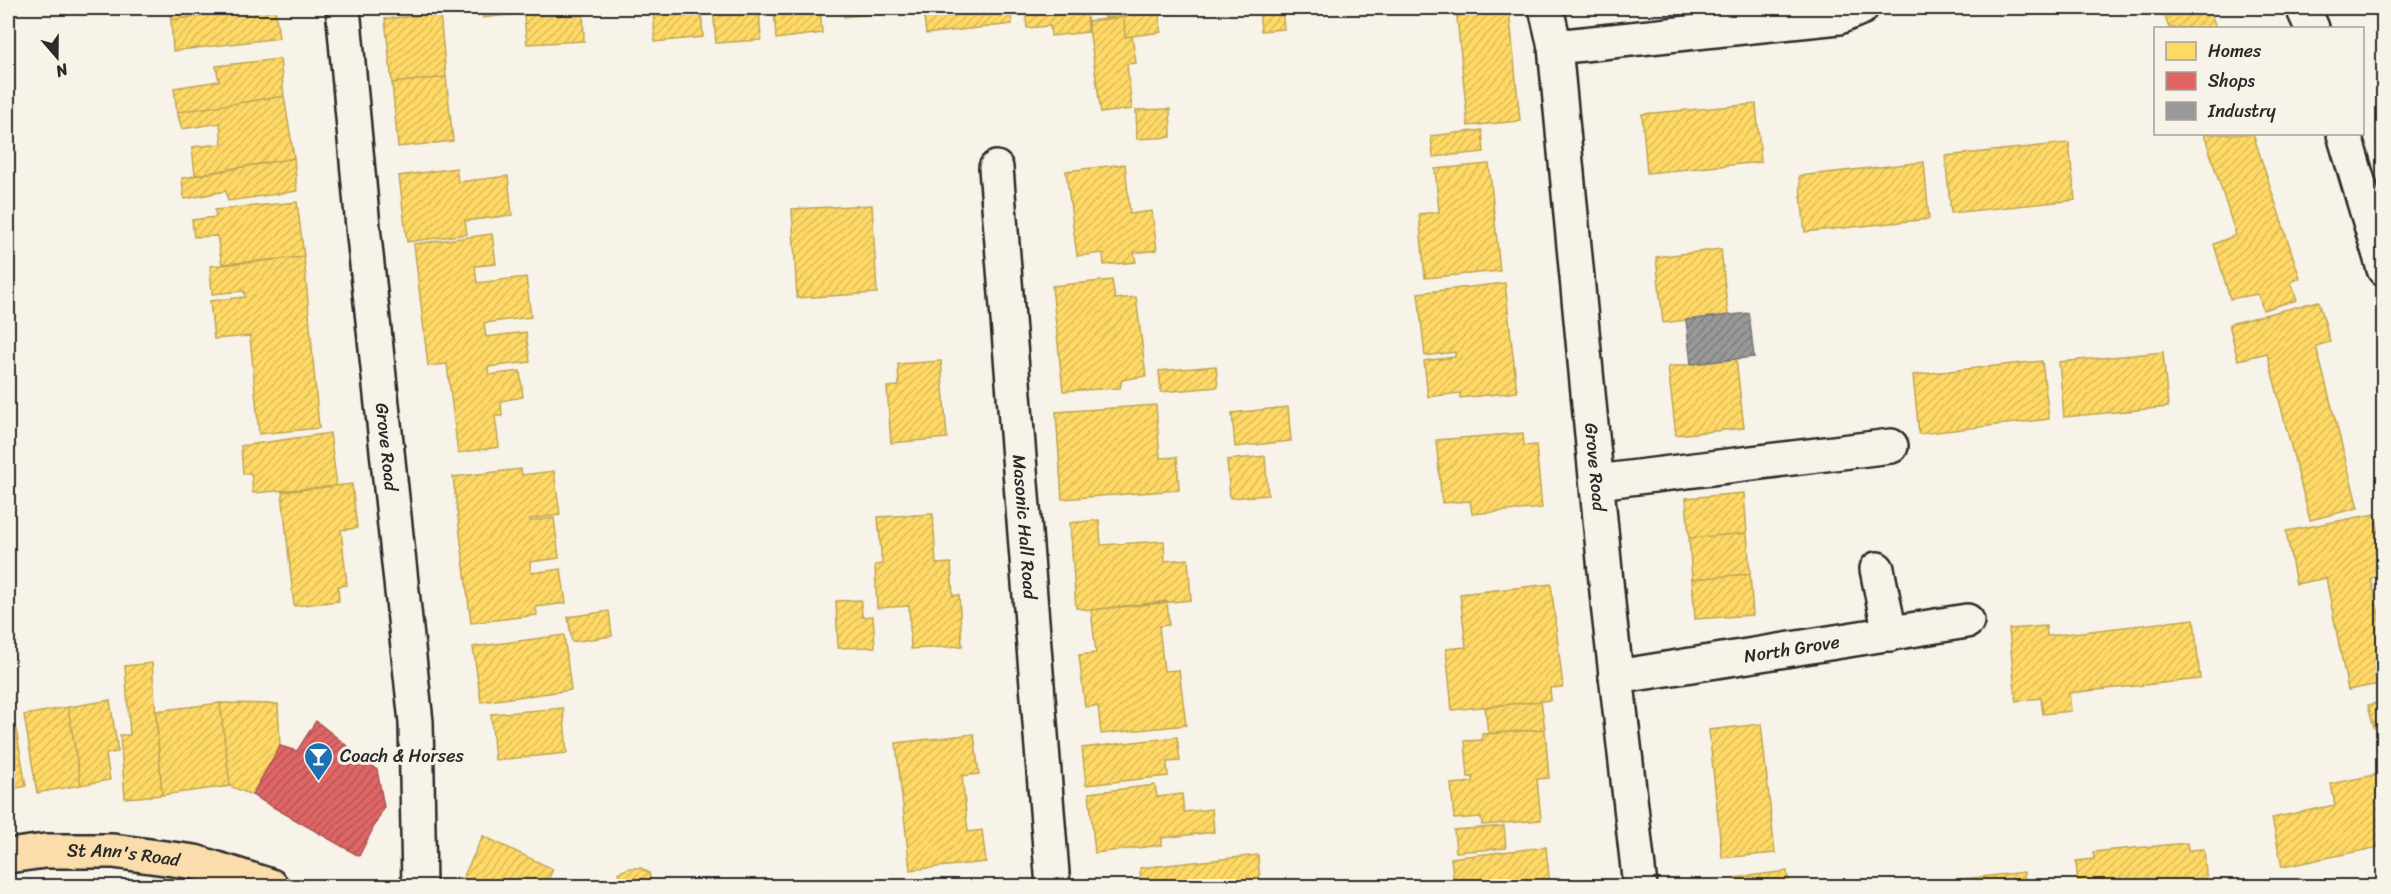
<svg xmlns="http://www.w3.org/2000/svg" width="2391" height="894" viewBox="0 0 2391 894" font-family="Sriracha,sans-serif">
  <defs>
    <pattern id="homes-hatch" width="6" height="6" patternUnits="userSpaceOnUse" patternTransform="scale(1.5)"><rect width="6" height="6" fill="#ffd966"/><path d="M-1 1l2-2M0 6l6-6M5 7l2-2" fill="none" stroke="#dbba59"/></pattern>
    <pattern id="shops-hatch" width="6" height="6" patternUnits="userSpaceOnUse" patternTransform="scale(1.5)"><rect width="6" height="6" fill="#e06666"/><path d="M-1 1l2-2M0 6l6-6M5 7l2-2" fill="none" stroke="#b65454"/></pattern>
    <pattern id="industry-hatch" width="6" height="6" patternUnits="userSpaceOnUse" patternTransform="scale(1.5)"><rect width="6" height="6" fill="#999"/><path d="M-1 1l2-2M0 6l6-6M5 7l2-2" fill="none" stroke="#7d7d7d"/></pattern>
  </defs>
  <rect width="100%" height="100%" fill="#f7f3e8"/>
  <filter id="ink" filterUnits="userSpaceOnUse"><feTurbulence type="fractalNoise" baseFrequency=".0167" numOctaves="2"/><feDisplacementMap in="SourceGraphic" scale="12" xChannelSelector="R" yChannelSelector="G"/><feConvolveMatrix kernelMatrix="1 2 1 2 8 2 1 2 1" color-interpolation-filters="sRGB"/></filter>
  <g filter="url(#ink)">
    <path fill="url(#homes-hatch)" stroke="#bfa554" stroke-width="1.5" d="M168,8H252L171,20Z
      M252,8H275L279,38L173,51L171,20Z
      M482,8H513L514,14L483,18Z
      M523,8H583L584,41L527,44Z
      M653,8H701L703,37L655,42Z
      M713,8H759L761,40L716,43Z
      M774,8H820L822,33L776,39Z
      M843,8H874L875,13L844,17Z
      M923,8H1010L1012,24L926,34Z
      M1025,8H1087L1088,32L1051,36L1050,26L1027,28Z
      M1103,8H1178L1179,13L1159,14L1161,32L1125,37L1124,17L1105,18Z
      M1259,8H1282L1284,29L1261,31Z
      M1456,8H1509L1520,121L1468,126Z
      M2162,8H2209L2216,28H2169Z
      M2378,8H2384L2383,24Z
      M440,13L446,77L392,83L385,19Z
      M1124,17L1125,37L1132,36L1136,63L1127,64L1132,109L1101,113L1088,21Z
      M280,59L284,96L177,112L174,88L219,81L216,66Z
      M446,77L453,141L398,147L392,83Z
      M284,96L294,158L195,175L192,147L222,144L220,123L182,129L177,112Z
      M1756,104L1761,162L1647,173L1642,114Z
      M1170,109L1171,137L1137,139L1136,110Z
      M1482,130L1484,152L1433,157L1431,136Z
      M2204,134H2253L2300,278L2291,282L2297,300L2263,310L2258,294L2230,299L2214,244L2236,235Z
      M2069,143L2075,200L1951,213L1945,156Z
      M294,158L297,191L228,201L226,191L184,199L182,178Z
      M1924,162L1929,219L1805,232L1799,176Z
      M1125,164L1130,214L1152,211L1157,250L1134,253L1136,262L1104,265L1103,253L1077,256L1066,171Z
      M1489,164L1500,271L1425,278L1419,214L1439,212L1435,169Z
      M456,168L458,182L508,176L512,215L465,221L467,234L407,242L399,176Z
      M297,202L304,257L222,264L217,236L194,237L192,220L216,217L215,210Z
      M872,205L877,293L797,298L792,209Z
      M492,234L496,264L475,266L477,283L526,277L531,317L484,323L486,337L526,332L530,362L488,367L489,375L520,371L523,397L501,401L502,416H495L499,447L458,453L447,364L428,366L414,244Z
      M1721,249L1728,315L1663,323L1656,257Z
      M304,257L319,428L259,434L250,336L214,339L210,301L245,297L244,291L212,294L210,266Z
      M1112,280L1115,299L1136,297L1146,376L1122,380L1120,388L1063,391L1052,286Z
      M1505,283L1517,392L1460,398V393L1428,397L1424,361L1455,357V352L1425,356L1418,293Z
      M2319,301L2330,342L2316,346L2358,508L2310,520L2267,353L2238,360L2229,324Z
      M2163,352L2168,407L2064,417L2059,362Z
      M1736,359L1744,428L1676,435L1668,367Z
      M941,361L947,438L891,443L887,387L899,386L898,364Z
      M2042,361L2049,419L1919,434L1913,375Z
      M1216,366L1218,387L1161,392L1159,371Z
      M1156,405L1160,458L1177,457L1179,490L1062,499L1056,412Z
      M1288,407L1291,441L1235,447L1232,413Z
      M330,433L337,486L253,493L251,473L243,474L241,446Z
      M1523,433L1524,446L1536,445L1542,508L1472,514L1470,501L1442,503L1436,440Z
      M1265,456L1268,495L1230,498L1227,460Z
      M521,469L522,475L554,471L560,515L530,519V521L554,518L559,558L530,562L531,573L561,569L566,603L536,607L537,615L471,623L453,477Z
      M352,484L357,528L341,530L347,585L338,586L339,601L294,606L282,492Z
      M1744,493L1747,533L1689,538L1686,498Z
      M933,514L936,564L951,563L953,596L959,595L962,646L911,649L909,606L877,608L875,565L882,564L878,517Z
      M2375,514L2384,558V575L2371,578L2384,639V683L2348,690L2326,578L2296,584L2286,531Z
      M1099,520L1101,545L1164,541L1165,561L1188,559L1191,600L1091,610L1076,608L1070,523Z
      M1747,533L1750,574L1692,579L1689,538Z
      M1750,574L1753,615L1695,619L1692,579Z
      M1551,584L1563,687L1550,688L1551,700L1452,710L1446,649L1466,647L1460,594Z
      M861,600L862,617L873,616L875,647L838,648L836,601Z
      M1167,601L1169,625L1159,626L1164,671L1179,670L1186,725L1101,734L1098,706L1085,707L1079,655L1096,653L1091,610Z
      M609,611L612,636L572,642L568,617Z
      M2194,619L2200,679L2069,693L2071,711L2043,714L2041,698L2016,701L2009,629L2046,626L2047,636Z
      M564,635L571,690L481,702L473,647Z
      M152,663L162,795L125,798L120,735H130L125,666Z
      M8,679L14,707L8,709Z
      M110,700L118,752L106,754L110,780L81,785L68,707Z
      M1541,701L1545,729L1488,734L1485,707Z
      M2384,701V726L2374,728L2368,705Z
      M220,703L230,786L162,795L156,711Z
      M220,703L278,704L280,746L252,795L230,786Z
      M68,707L81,785L37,793L24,715Z
      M563,708L567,753L495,760L491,714Z
      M1761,724L1775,853L1722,858L1709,730Z
      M16,729L26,786L8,790V731Z
      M1545,729L1549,778L1537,779L1541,820L1482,825L1481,817L1454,819L1451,784L1473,782V777H1468L1465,741L1482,740V734Z
      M974,734L979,774L962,776L968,832L982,830L986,862L910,870L896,743Z
      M1177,737L1180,761L1167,762L1168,776L1086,785L1082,748Z
      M2379,774L2384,795V846L2282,867L2272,818L2335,805L2331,784Z
      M1155,785L1157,797L1182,794L1184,812L1212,809L1214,832L1162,838V845L1095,853L1089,793Z
      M1504,826L1506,848L1456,852L1454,830Z
      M483,836L553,869L545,886H466L460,884Z
      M2187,843L2188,850L2204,849L2207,886H2078L2076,861L2094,859L2093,852Z
      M1546,847L1550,886H1454L1451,858Z
      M1258,855L1260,886H1141L1140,868Z
      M630,868H641L649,873L652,886H615L619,872Z
      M1787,871L1789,886H1737L1735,878Z
      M2024,872L2025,886H1956L1955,880Z
      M822,878L823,886H763Z"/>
    <path fill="url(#shops-hatch)" stroke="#aa5454" stroke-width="1.5" d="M316,721L377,770L384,807L359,856L252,795L280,746L297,751Z"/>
    <path fill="url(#industry-hatch)" stroke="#787878" stroke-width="1.5" d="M1749,313L1754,357L1691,364L1686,320Z"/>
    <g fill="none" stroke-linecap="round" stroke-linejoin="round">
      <defs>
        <g id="minor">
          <path id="s1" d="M343,8L363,227L416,722L419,886"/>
          <path id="s2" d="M1546,8L1555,47L1609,613L1640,886"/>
          <path d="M2303,8L2312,28"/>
          <path d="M1555,47L1839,17L1861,8"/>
          <path d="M2344,134L2384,269"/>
          <path id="s3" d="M996,168L1053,886"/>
          <path d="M1597,482L1891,446"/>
          <path d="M1877,569L1890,634"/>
          <path id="s4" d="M1616,677L1967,621"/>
        </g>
        <g id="major">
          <path id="s5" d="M8,856L45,851H113L195,862L271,886"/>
        </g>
      </defs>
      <use href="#minor" stroke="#2b2b2b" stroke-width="38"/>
      <use href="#major" stroke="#2b2b2b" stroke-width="38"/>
      <use href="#minor" stroke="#f7f3e8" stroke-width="33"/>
      <use href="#major" stroke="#fbddab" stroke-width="33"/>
    </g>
  </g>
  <defs>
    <symbol id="bar-pin" viewBox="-11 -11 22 30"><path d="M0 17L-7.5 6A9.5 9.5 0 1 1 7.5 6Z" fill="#1f6fb2" stroke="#f7f3e8"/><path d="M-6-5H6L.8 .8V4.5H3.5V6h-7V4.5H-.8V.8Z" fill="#fff"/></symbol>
  </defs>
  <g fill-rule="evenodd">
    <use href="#bar-pin" x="302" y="740" width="33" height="45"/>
  </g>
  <g text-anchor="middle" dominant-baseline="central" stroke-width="6" stroke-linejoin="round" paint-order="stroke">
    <g font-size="18" fill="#2b2b2b" stroke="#f7f3e8">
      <text stroke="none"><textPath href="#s1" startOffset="441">Grove Road</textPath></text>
      <text stroke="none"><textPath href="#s2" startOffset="462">Grove Road</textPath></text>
      <text stroke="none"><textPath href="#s3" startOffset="360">Masonic Hall Road</textPath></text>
      <text stroke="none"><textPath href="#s4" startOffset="178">North Grove</textPath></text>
      <text stroke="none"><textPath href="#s5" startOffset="116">St Ann's Road</textPath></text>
    </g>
    <g font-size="18" fill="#2b2b2b" stroke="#f7f3e8" text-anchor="start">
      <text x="340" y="756">Coach &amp; Horses</text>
    </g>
  </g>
  <rect width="2391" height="894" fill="none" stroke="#f7f3e8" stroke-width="30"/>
  <rect x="15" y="15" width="2361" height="864" fill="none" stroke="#2b2b2b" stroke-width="2" filter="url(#ink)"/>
  <rect x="2154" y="27" width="210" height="108" fill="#f7f3e8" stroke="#a5a39c" stroke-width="1.5"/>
  <rect x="2166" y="42" width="30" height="18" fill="#ffd966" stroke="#a5a39c" stroke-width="1.5"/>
  <text x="2208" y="57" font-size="18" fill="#2b2b2b">Homes</text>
  <rect x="2166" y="72" width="30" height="18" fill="#e06666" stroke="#a5a39c" stroke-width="1.5"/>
  <text x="2208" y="87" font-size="18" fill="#2b2b2b">Shops</text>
  <rect x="2166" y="102" width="30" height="18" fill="#999999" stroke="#a5a39c" stroke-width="1.5"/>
  <text x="2208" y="117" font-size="18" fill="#2b2b2b">Industry</text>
  <g transform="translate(57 57) rotate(160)" stroke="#f7f3e8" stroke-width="4.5" paint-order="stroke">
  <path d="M0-4.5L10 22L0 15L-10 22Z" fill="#2b2b2b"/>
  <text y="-9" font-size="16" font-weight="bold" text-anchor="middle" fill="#2b2b2b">N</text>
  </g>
</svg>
